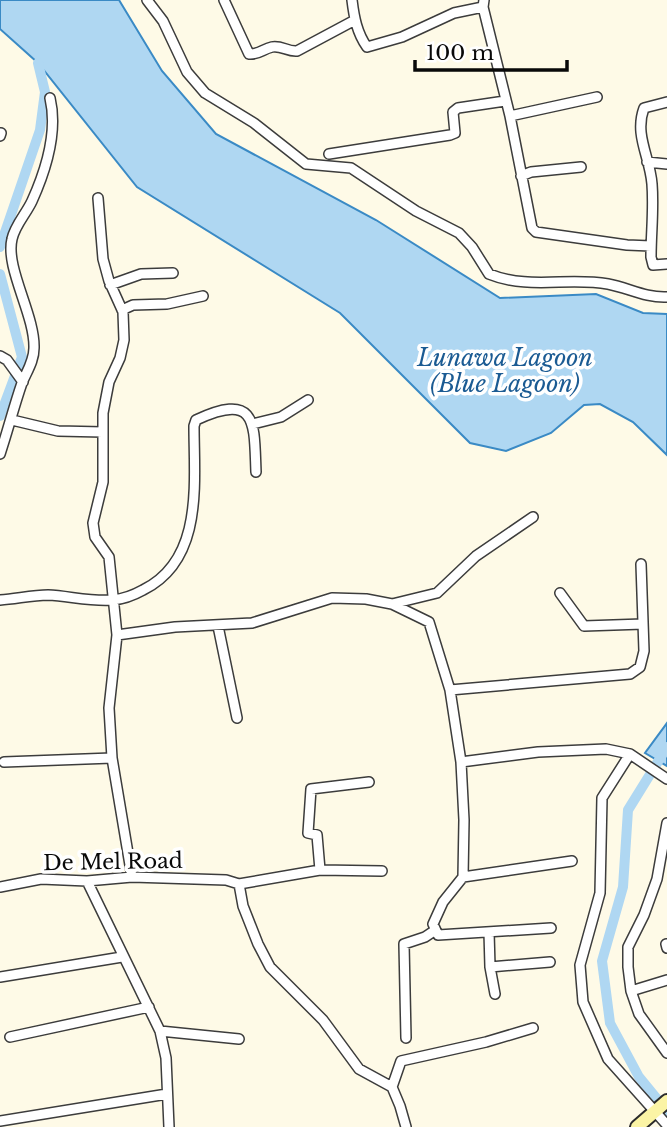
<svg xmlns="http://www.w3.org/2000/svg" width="667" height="1127" viewBox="0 0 667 1127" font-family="'Libre Baskerville',serif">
  <rect width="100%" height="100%" fill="#fefae7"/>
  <path fill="#afd7f2" stroke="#3a8ac5" stroke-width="2" d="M0,0H119L162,71L216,134L376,220L500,298L596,294L643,313L667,314V455L633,422L600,404L584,405L551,433L506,451L470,443L340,313L137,187L38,63L0,29Z
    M667,723V766L645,753Z"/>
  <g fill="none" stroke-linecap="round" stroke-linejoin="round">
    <path stroke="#afd7f2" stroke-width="10" d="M0,247L40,130L45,92L38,63
      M0,274L22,357L0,416
      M667,747L628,810L623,887L602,961L610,1023L639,1077L667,1111"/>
    <defs>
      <path id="street" d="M147,0L163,21L187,72L205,93L254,123L306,164L351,168L416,211L459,233L472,247L489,274C528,290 568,277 608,284C629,288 645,298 667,297
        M224,0L249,54C258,55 263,49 272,47C281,45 288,52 297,51L355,20
        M352,0C354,17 357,33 367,47L402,37L454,13L483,7
        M484,0L483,7L510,116L532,228L536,232L627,245L651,246
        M667,102L644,108C634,135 650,157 652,184C654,209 651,233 651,257L653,265L667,264
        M510,116L597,97
        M0,136L1,133
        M329,154L450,135L455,133L453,112L458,108L505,101
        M647,162L667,164
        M521,176L531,172L581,167
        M98,198L103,259L109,281L123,312L124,340L120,358L109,382L103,413V482L93,523L95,537L109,557L117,635L175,627L252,623L332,598L366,599L392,604L429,622L450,690L630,674L640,667L644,651L641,564
        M110,285L141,274L173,273
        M122,310L133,305L167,304L203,296
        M0,356L7,360L23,382
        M12,420L58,431L103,432
        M253,424L281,417L308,400
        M0,454C8,430 14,406 22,383C27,371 34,361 34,348C35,315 5,268 12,239C15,225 26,214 32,201C46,170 58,132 50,98
        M560,593L584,626L643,624
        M0,600C16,599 32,595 48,595C69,596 92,602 113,600C123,599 134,595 143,590C204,560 194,483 194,426L196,420C258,391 254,424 256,472
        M392,604L437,593L476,556L533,517
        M218,626L237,718
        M117,635L109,708L112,758L132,877
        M450,690L461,762L464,820L463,877L572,861
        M630,754L602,798L600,893L580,965L583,1002L608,1059L667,1125
        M4,762L112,758
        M461,762L538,752L606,749L630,754L667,779
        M667,823L657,879L644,915L628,947V967L631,991L639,1014L667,1053
        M320,870L317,835L308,833L311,789L369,782
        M463,877L443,902L433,924L438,935L551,928
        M87,881L160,1031L166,1058L169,1127
        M239,884L320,870L382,871
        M0,887L41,879L87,881L132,877L226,880L239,884L243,906L258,944L270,967L323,1020L359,1069L392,1087L400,1106L406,1127
        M489,932L490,967L495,994
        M666,944L667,948
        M490,967L550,962
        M0,977L122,957
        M631,991L667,980
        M160,1031L239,1039
        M10,1037L149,1007
        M406,1038L404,944L425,937L434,931
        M392,1087L401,1061L486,1042L533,1028
        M0,1121L167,1094"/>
      <path id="secondary" d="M637,1127L667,1101"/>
    </defs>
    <use href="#street" stroke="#3c3c3c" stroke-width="12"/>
    <use href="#secondary" stroke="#2b2b2b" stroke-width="16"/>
    <use href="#street" stroke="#fff" stroke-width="9"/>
    <use href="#secondary" stroke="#fbf4a5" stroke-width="12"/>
  </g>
  <g text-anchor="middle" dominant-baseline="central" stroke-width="7" stroke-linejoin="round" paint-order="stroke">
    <g font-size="21" fill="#090909" stroke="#fff">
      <text transform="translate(113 862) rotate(-1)">De Mel Road</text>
    </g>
    <g font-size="23" font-style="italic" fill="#1b5b93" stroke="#fff">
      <text x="505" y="358">Lunawa Lagoon<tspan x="505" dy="26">(Blue Lagoon)</tspan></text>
    </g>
  </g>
  <path d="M415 60v10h152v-10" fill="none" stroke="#090909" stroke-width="3.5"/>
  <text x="426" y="60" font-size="21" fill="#090909" stroke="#ffffff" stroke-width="5" paint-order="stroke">100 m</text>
</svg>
